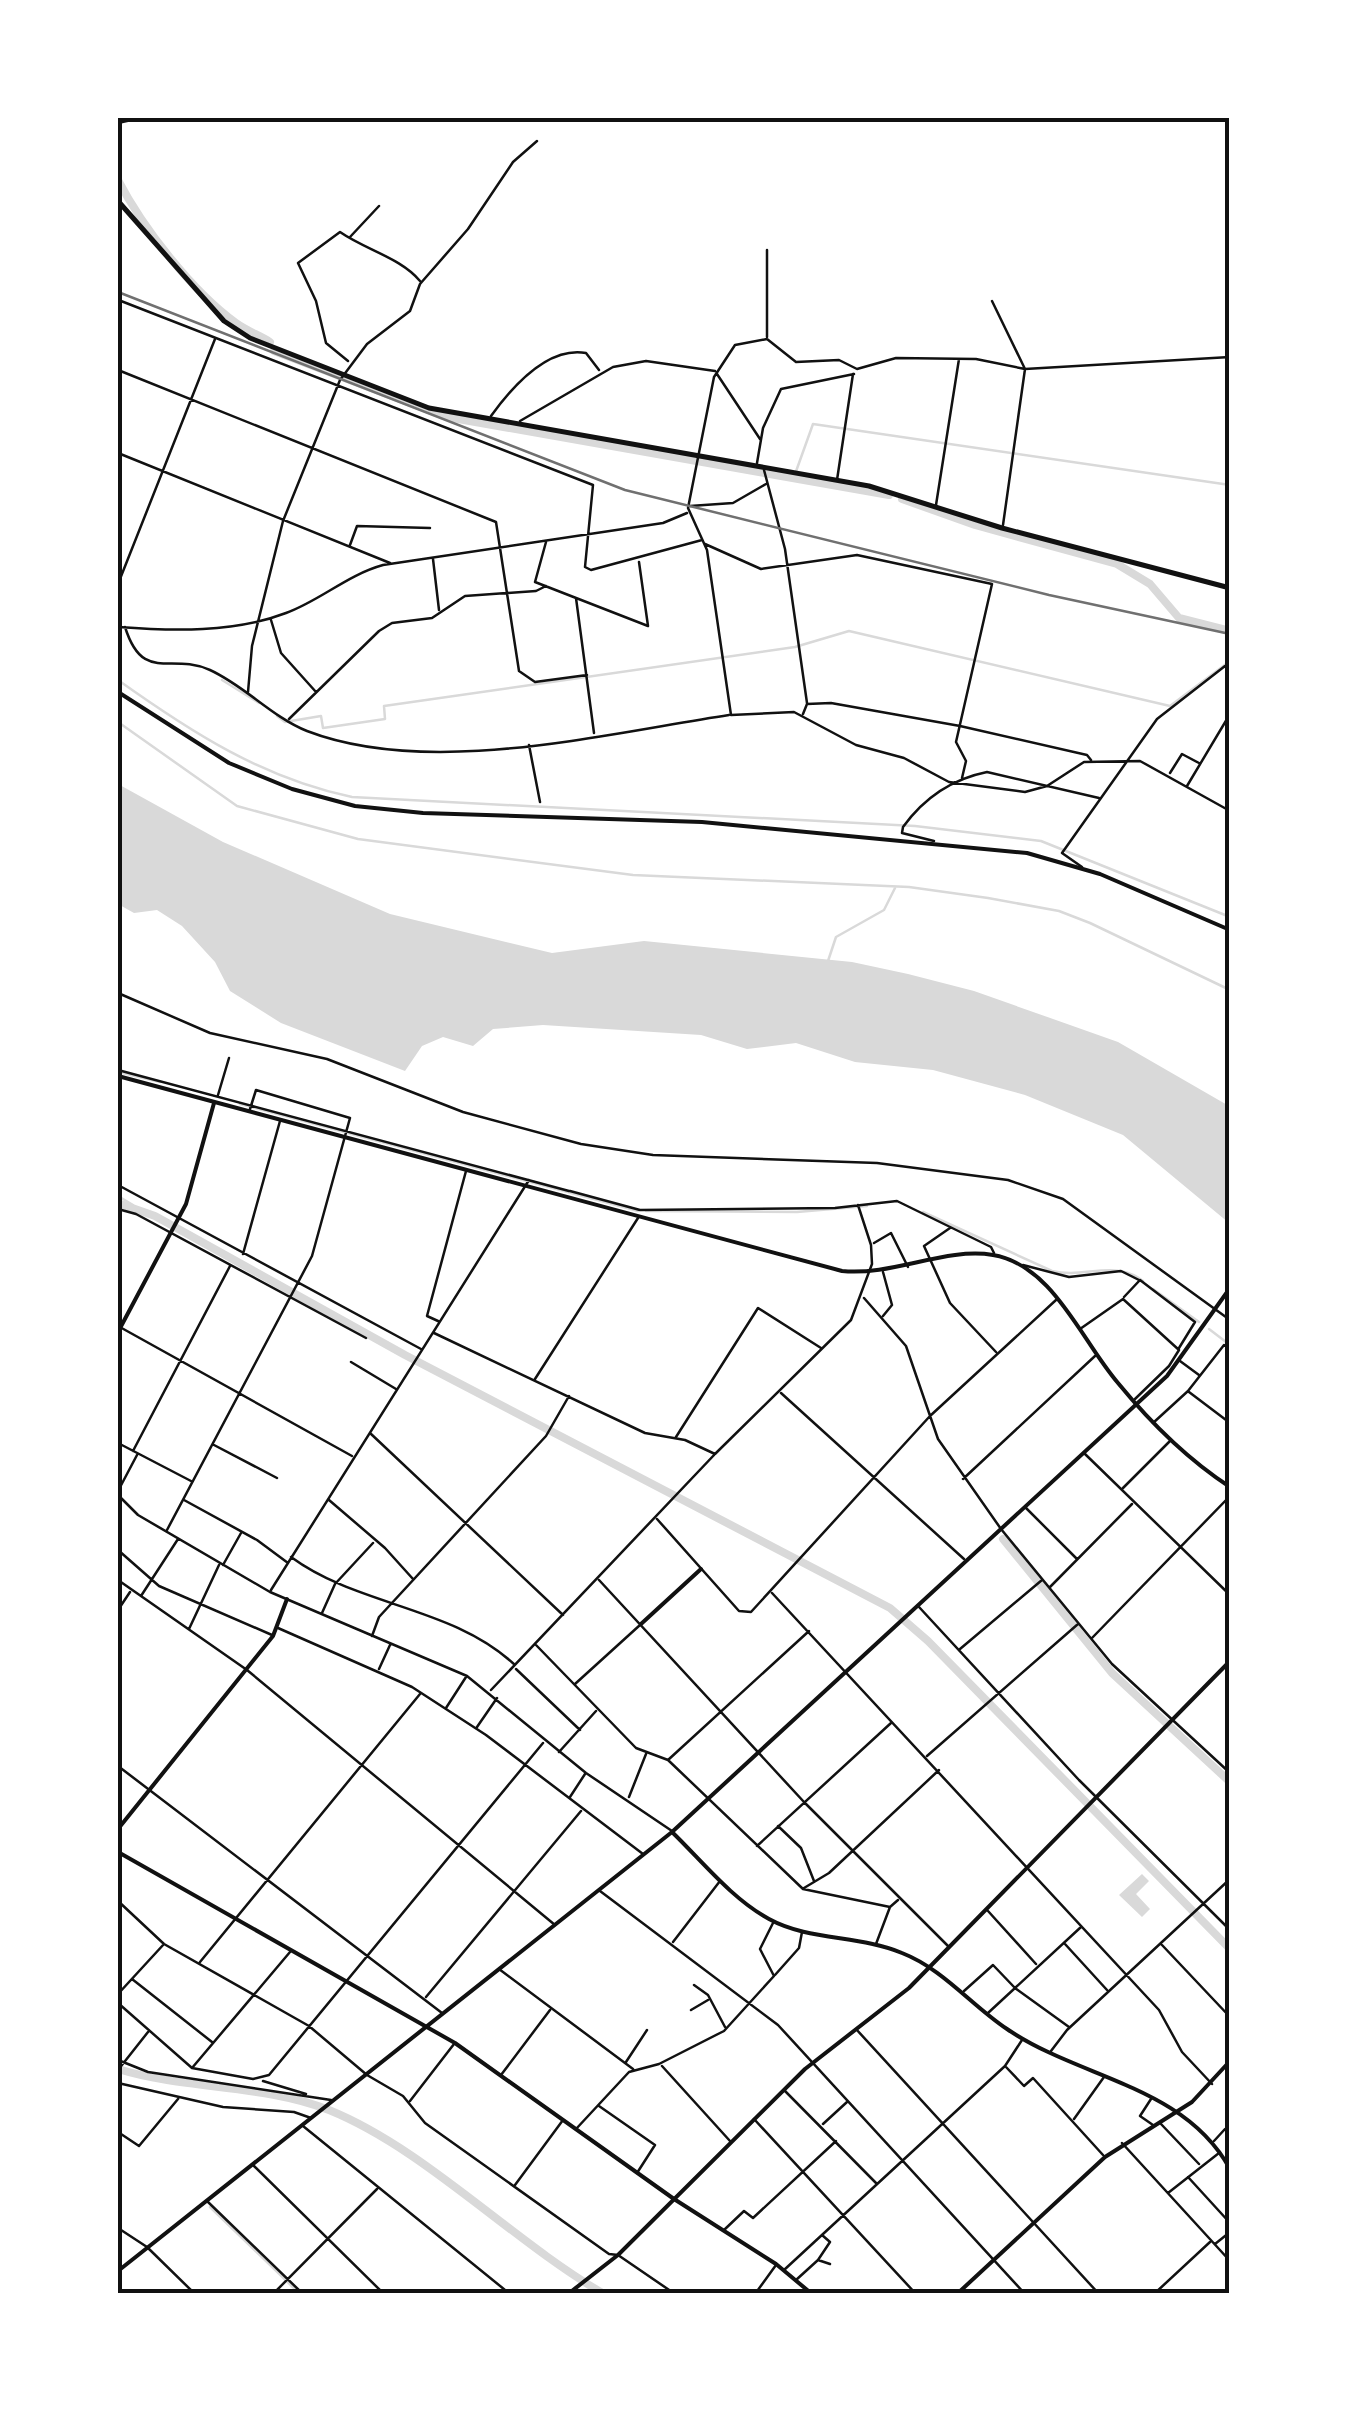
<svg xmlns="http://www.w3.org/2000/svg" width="1347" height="2411" viewBox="0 0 1347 2411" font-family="Barlow,sans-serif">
  <rect width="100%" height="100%" fill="#fff"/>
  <path fill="#d9d9d9" d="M118,784L223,842L390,914L552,953L644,941L852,962L908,974L974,991L1118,1042L1229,1106V1223L1123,1135L1025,1095L933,1070L855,1062L796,1043L747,1049L701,1035L543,1025L493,1029L473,1046L443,1037L422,1046L405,1071L281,1023L230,991L215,962L182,926L157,910L134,913L118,904Z
    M1142,1874L1149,1881L1136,1894L1150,1909L1142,1917L1119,1895Z"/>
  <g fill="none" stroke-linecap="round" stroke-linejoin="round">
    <path stroke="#d9d9d9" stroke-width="2.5" d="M794,477L813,424L1230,485
      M118,680C191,732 262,778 352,797L915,826L1041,841L1230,917
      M222,680L259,703
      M277,716L285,722L321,716L323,728L385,719L384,706L795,647L849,631L1170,706L1230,661
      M118,722L237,806L358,839L633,875L909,887L988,898L1059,911L1090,923L1230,990
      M828,961L836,937L884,910L895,888
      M118,1023V1039
      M118,1072L160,1082
      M240,1104L638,1211
      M118,1196L133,1205
      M646,1211L797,1212L867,1206
      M923,1212L1052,1271C1084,1279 1115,1259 1143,1281
      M1153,1289L1199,1322
      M1209,1329L1230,1345
      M210,2207L300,2294"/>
    <path stroke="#d9d9d9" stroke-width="8" d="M118,180C143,228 192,291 236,323C247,331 259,335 270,342
      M274,351L447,417L889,495
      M902,499L975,525L1117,564L1150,584L1179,618L1230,631
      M118,1203L155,1216L405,1355L890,1608L928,1641L1230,1949
      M1003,1539L1112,1673L1230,1782
      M118,2069C186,2090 263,2084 329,2110C425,2149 511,2240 604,2294"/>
    <path stroke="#111" stroke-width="2.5" d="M118,123L140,118
      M350,237L379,206
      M992,301L1025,369L1003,525
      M118,303L121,301L593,485L585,567L591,570L702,540
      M767,337V250
      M1230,357L1025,369L976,359L896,358L857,369L839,360L796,362L767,339L735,345L714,377L688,508L707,550L731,715L794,712L856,745L904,758L949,782L1025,792L1047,786L1084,762L1140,761L1230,811
      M348,361L326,343L316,301L298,263L340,232C366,250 401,258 420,281
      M118,370L496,522L519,671L535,682L587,675
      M717,374L760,439
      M491,416C512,387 547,346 586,353L599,370
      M520,421L613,367L646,361L715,371
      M118,453L390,563
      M757,463L763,428L781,389L854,374
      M764,470L785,549L807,703
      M837,480L853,374
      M936,505L959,359
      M690,506L733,503L766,484
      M546,542L535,582L648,626L639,562
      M705,544L761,569L857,555L992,584L956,742L966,761L962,778
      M350,545L357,526L430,528
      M433,559L439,610
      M118,584L215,339
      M576,598L594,733
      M271,620L281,653L316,692
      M118,627C172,631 234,633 286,613C321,600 347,575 383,565L663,523L687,513
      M125,627C143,684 170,652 210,670C245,686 272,717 307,731C429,778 603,734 729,715
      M248,692L252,646L283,521L340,380L367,344L410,311L420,284L468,229L513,162L537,141
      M803,714L807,704L831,703L960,726L1087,755L1091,760
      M289,719L379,631L392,623L432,618L465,596L536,591L546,586
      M529,745L540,802
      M1170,773L1182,754L1199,763
      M1187,786L1230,714
      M934,841L902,833L903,827C924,798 952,779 987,772L1099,798
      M1082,867L1062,853L1157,719L1225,666L1230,673
      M118,993L210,1033L327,1059L463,1112L581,1144L653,1155L877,1163L1008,1180L1063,1199L1230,1320
      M118,1070L569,1191
      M218,1095L229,1058
      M118,1185L421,1349
      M570,1191L640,1210L835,1208L897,1201L991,1247L994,1253
      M118,1209L136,1214L366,1338
      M950,1228L924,1246L950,1303L996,1352
      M874,1243L891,1233L908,1267
      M243,1254L280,1121
      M1023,1265L1069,1277L1121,1271L1139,1280
      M883,1272L892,1305L883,1316
      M1124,1297L1140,1280L1195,1322L1179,1348
      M864,1298L906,1346L938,1439L1001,1529L1112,1664L1230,1773
      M438,1321L427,1316L466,1171
      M118,1326L352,1456
      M1080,1329L1123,1299L1179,1350L1169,1366L1135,1399
      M434,1333L645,1433L685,1440L715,1454
      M1180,1361L1199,1375
      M351,1362L396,1389
      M535,1379L638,1218
      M1189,1392L1230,1423
      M781,1393L964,1559
      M1153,1423L1188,1391L1224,1345L1230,1349
      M370,1433L563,1615
      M676,1437L758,1308L821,1348
      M118,1443L191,1481
      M214,1445L277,1478
      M133,1451L230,1266
      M1085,1454L1230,1595
      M963,1479L1095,1356
      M1123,1488L1170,1441
      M118,1491L137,1455
      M118,1495L138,1515L270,1592L467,1676L586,1773L672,1831
      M184,1500L257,1540L288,1563
      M329,1500L385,1548L413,1579
      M1026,1508L1077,1559
      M657,1519L739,1611L751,1612L930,1416L1056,1300
      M167,1530L312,1256L350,1118L256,1090L250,1109
      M118,1550L159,1586L272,1635
      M291,1557C359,1607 452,1606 515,1665
      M223,1565L241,1533
      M118,1580L247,1670L555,1925
      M599,1580L804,1802L949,1947
      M1050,1587L1132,1504
      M271,1590L529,1180
      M772,1593L1159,2010L1182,2052L1212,2084
      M141,1596L178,1539
      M919,1607L1079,1780L1230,1930
      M118,1610L130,1592
      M322,1613L335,1584L373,1543
      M278,1628L412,1687L486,1735L643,1854
      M189,1629L219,1565
      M372,1636L379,1617L546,1436L569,1396
      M1092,1638L1230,1496
      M536,1645L636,1748L668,1760L803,1889L890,1907
      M960,1649L1042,1580
      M379,1669L390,1645
      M516,1669L580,1730
      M575,1684L640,1625
      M491,1690L715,1454L851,1320L872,1264L871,1245L858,1205
      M446,1708L466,1677
      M477,1727L497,1698
      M559,1752L596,1711
      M927,1756L1078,1624
      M668,1760L809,1631
      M118,1766L442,2013
      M570,1797L585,1774
      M629,1797L646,1754
      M778,1826L801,1848L814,1881
      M757,1846L891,1723
      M804,1888L829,1873L939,1770
      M600,1891L778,2025L1025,2294
      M118,1901L164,1944L309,2026L367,2075L403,2096L425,2123L609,2254L618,2255L675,2294
      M988,1911L1036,1964
      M673,1942L720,1881
      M876,1944L890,1907L898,1900
      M1065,1944L1107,1990
      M1162,1945L1230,2017
      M200,1962L420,1694
      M499,1969L633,2069
      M775,1975L799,1948L802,1932
      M132,1979L212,2042
      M694,1985L708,1995L725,2027
      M964,1991L993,1965L1015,1988L1069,2027
      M118,1994L164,1944
      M426,1997L581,1811
      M118,2003L192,2068L253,2079L269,2075L543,1743
      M691,2010L708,2000
      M988,2013L1081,1927
      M856,2029L1099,2294
      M1051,2051L1067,2030L1230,1879
      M118,2060L148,2072L331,2100
      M626,2062L647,2030
      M662,2066L730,2141
      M1006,2067L1024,2086L1033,2078L1103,2155
      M192,2068L290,1952
      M118,2070L148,2032
      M501,2075L550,2010
      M263,2081L306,2094
      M118,2083L223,2107L294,2112L311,2118
      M785,2091L877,2184
      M1151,2099L1140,2116L1153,2125
      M410,2101L454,2044
      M599,2106L655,2145L637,2173
      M754,2119L916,2294
      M1074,2119L1104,2077
      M823,2124L847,2102
      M1161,2124L1199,2164
      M303,2126L510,2294
      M576,2129L629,2072L659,2064L724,2031L774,1976L760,1949L773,1923
      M118,2132L139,2146L178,2099
      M1214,2141L1225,2129L1230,2135
      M1122,2143L1230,2261
      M254,2166L384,2294
      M1188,2177L1230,2223
      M515,2185L563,2120
      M1168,2193L1219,2153
      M208,2202L303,2294
      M118,2228L147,2247L195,2294
      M724,2230L744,2211L753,2218L836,2141
      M1215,2244L1230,2232
      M818,2260L830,2242L822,2235
      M784,2270L1005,2066L1022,2040
      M796,2280L818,2260L830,2264
      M273,2294L377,2189
      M755,2294L776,2265
      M1154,2294L1210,2242"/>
    <path stroke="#111" stroke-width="4" d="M118,1076L842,1271C893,1276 945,1247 993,1255C1053,1265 1081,1340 1118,1383C1150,1422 1187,1459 1230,1487
      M118,1332L186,1204L214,1103
      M641,1624L701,1569
      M118,1829L273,1636L287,1599
      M672,1832C702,1861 732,1899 769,1919C809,1941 859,1935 902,1953C943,1969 971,2005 1007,2029C1080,2079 1184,2085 1230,2169
      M568,2294L618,2255L805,2069L909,1988L1230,1661
      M957,2294L1105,2157L1192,2102L1230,2061"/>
    <path stroke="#111" stroke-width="4" d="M118,692L229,763L292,789L355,806L423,813L702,822L1027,853L1100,874L1230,930
      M118,1852L455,2043L674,2199L776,2264L812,2294
      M118,2271L672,1832L1167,1376L1230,1288"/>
    <path stroke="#111" stroke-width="5" d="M118,201L224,321L250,338L429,408L869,486L1002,528L1230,588"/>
    <path stroke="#707070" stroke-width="2.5" d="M118,292L625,490L1049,595L1230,634"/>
  </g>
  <rect width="1347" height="2411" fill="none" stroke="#ffffff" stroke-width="240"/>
  <rect x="120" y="120" width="1107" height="2171" fill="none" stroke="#111" stroke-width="4"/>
</svg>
